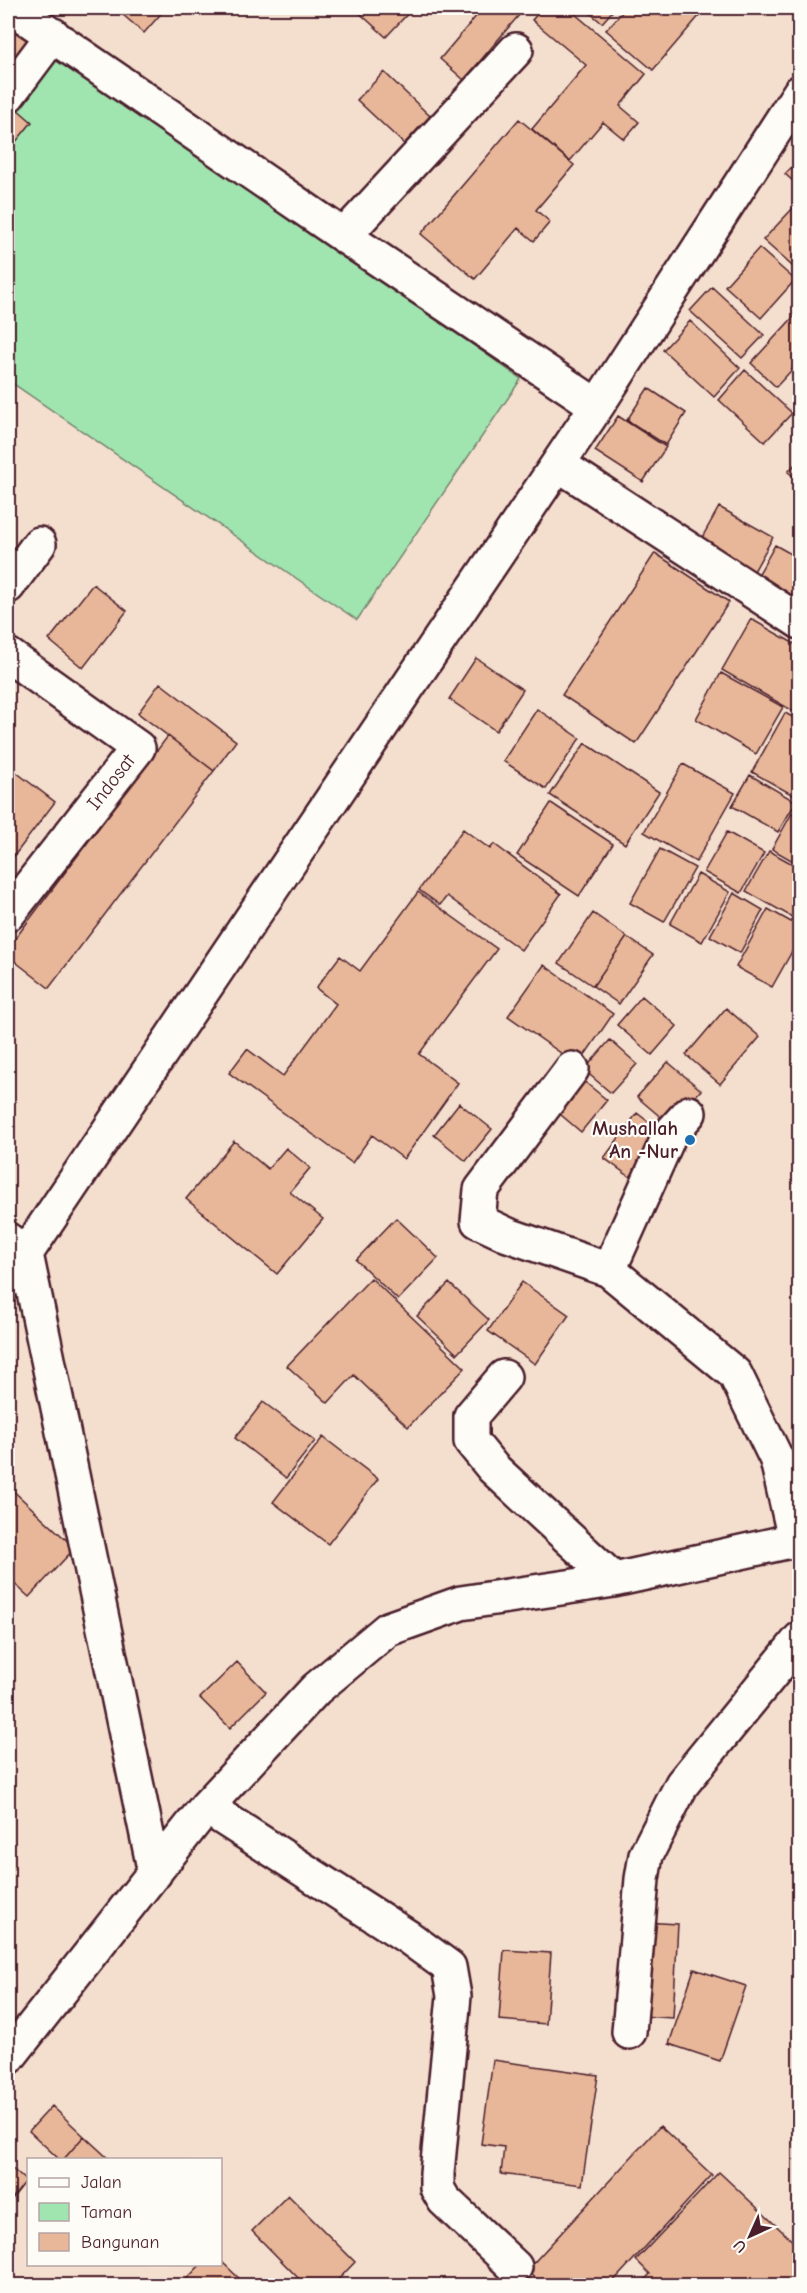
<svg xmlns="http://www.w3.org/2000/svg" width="807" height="2293" viewBox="0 0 807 2293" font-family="'Comic Neue',sans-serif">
  <rect width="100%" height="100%" fill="#f9eee4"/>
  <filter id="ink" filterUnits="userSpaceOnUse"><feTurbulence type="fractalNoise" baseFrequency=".0167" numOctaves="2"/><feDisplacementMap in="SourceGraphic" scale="12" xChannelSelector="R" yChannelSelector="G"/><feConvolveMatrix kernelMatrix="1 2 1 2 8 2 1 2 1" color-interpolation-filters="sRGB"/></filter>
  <g filter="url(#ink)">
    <path fill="#f4dece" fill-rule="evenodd" d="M53,8H799V2285L8,2286V91L62,15ZM28,2160H220V2264H28Z"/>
    <path fill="#a0e5b0" stroke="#75826e" stroke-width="1.5" d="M49,43L521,379L357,620L8,380V100Z"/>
    <path fill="#e8b799" stroke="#4a1f2b" stroke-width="1.5" d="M115,8H166L144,33Z
      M354,8H413L386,37Z
      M483,8H525L464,80L440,59Z
      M543,8H568L646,74L620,106L639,122L624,139L603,122L570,161L532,129L586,65L532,20Z
      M584,8H615L602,23Z
      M626,8H706L653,70L606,30Z
      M8,22L39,44L8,90Z
      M384,72L430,116L404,144L357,100Z
      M10,103L32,122L10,149L8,147V106Z
      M519,119L574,165L536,210L550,222L534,241L518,228L475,279L421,234Z
      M800,159V187L785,174Z
      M795,206L800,210V273L763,240Z
      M759,248L795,280L761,318L725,286Z
      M712,287L764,335L742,358L690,311Z
      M800,310V361L776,387L751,363Z
      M690,321L740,368L714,397L663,350Z
      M745,370L792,413L765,442L719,400Z
      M648,388L686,413L666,445L627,420Z
      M618,416L666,447L643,482L595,451Z
      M800,459V482L788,472Z
      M719,507L773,537L753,573L699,543Z
      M775,545L800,559V581L787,603L753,584Z
      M655,553L729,602L636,744L562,695Z
      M93,584L127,611L83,668L49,640Z
      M751,619L800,647V715L722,670Z
      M476,658L523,690L496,731L449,699Z
      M721,673L783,707L756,754L696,719Z
      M160,683L236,741L214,771L138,713Z
      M537,709L580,738L546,789L503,761Z
      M785,713L800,721V799L752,772Z
      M168,736L214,771L49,988L8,956V948Z
      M585,743L659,792L625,844L550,795Z
      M683,764L735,793L696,862L644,832Z
      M8,766L55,802L8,864Z
      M750,775L796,802L778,832L732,806Z
      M551,803L613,844L579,896L517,855Z
      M792,813L800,818V865L772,849Z
      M463,829L490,849L494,844L561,894L521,950L447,896L440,905L419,890Z
      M727,832L764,853L741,893L704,872Z
      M660,849L695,868L664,922L630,903Z
      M769,851L800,868L799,921L746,891Z
      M698,874L730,892L702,942L670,924Z
      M418,892L497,949L419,1054L458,1083L404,1159L372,1135L352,1163L229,1073L247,1049L283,1076L336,1004L316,988L340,956L360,971Z
      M734,893L763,910L740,953L710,936Z
      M768,909L800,927V937L772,987L736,967Z
      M593,913L627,937L593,986L559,963Z
      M627,937L653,955L619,1004L593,986Z
      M544,965L613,1014L578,1065L508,1016Z
      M642,996L677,1026L652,1055L617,1025Z
      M726,1008L760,1037L720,1084L686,1055Z
      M610,1040L637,1064L611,1093L584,1070Z
      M668,1062L701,1090L670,1125L637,1097Z
      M580,1078L607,1100L581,1132L554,1109Z
      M459,1103L492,1129L466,1161L434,1135Z
      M637,1113L663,1133L630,1177L604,1158Z
      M234,1141L268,1169L286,1148L310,1168L290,1192L323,1219L277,1274L186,1199Z
      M396,1218L438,1258L398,1300L356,1260Z
      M371,1278L465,1368L408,1427L354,1375L328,1403L287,1366Z
      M522,1282L569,1315L535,1364L488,1331Z
      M449,1283L489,1320L457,1354L417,1316Z
      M263,1402L315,1441L286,1478L235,1438Z
      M323,1437L378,1479L328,1544L273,1502Z
      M8,1486L75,1548L29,1597L8,1578Z
      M237,1662L266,1692L230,1728L200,1698Z
      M644,1922L678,1924L673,2018L640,2016Z
      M504,1950L551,1953L546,2024L499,2020Z
      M694,1969L746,1986L720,2061L669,2044Z
      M493,2060L598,2075L582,2185L501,2174L504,2147L481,2144Z
      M52,2106L84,2136L63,2160H60L29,2131Z
      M660,2126L712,2175L609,2286H544L527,2270Z
      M84,2136L110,2160H63Z
      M8,2165L26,2181L8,2204Z
      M719,2172L800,2248V2286H639L650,2274L636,2260Z
      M288,2195L355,2262L332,2286H306L252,2231Z
      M220,2260L247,2286H180L201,2264H220Z
      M515,2272L530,2286H502Z"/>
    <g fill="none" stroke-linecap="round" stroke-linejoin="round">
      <defs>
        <path id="minor" d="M12,8L344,236L597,406
          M8,95L53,35
          M344,236L516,50
          M558,464L800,622
          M8,586L39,544
          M8,655L138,748L8,914
          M572,1069L481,1190L478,1221L508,1235L609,1270L735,1374L777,1460L795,1539
          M8,1240L26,1254L155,1873
          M609,1270L670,1134L689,1113
          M8,1280L597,406L800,92
          M504,1377L471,1416V1441L493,1468L614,1580
          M206,1807L408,1937L449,1967L454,1996L437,2173V2188L444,2200L515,2267
          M629,2032L642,1879L646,1855L682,1784L800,1639
          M8,2058L206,1807L316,1689L388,1629L461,1603L614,1580L800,1539"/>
      </defs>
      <use href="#minor" stroke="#4a1f2b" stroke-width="38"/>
      <use href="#minor" stroke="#fdfcf7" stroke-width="33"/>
    </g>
  </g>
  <circle fill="#1f6fb2" stroke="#fdfcf7" stroke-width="2" cx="690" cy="1140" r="6"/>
  <g text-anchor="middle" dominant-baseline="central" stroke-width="4.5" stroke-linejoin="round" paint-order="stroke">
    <g font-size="20" fill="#4a1f2b" stroke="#fdfcf7">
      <text transform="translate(111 782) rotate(-52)">Indosat</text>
    </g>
    <g font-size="20" font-weight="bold" fill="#4a1f2b" stroke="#fdfcf7" text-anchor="end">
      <text x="678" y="1128">Mushallah<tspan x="678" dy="23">An -Nur</tspan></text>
    </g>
  </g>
  <rect width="807" height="2293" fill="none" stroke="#fdfcf7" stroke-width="30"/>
  <rect x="15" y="15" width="777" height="2263" fill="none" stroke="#4a1f2b" stroke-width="2" filter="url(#ink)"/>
  <rect x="27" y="2158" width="195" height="108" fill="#fdfcf7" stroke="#b5a4a5" stroke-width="1.5"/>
  <rect x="39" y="2178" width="30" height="9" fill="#fdfcf7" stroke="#b5a4a5" stroke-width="1.5"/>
  <text x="81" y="2188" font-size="18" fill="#4a1f2b">Jalan</text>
  <rect x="39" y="2203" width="30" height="18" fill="#a0e5b0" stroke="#b5a4a5" stroke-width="1.5"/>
  <text x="81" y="2218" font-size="18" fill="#4a1f2b">Taman</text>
  <rect x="39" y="2233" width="30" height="18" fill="#e8b799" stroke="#b5a4a5" stroke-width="1.5"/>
  <text x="81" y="2248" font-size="18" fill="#4a1f2b">Bangunan</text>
  <g transform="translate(750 2236) rotate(225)" stroke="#fdfcf7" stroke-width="4.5" paint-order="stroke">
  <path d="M0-4.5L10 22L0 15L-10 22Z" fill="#4a1f2b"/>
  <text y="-9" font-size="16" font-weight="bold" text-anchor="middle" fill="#4a1f2b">U</text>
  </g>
</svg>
